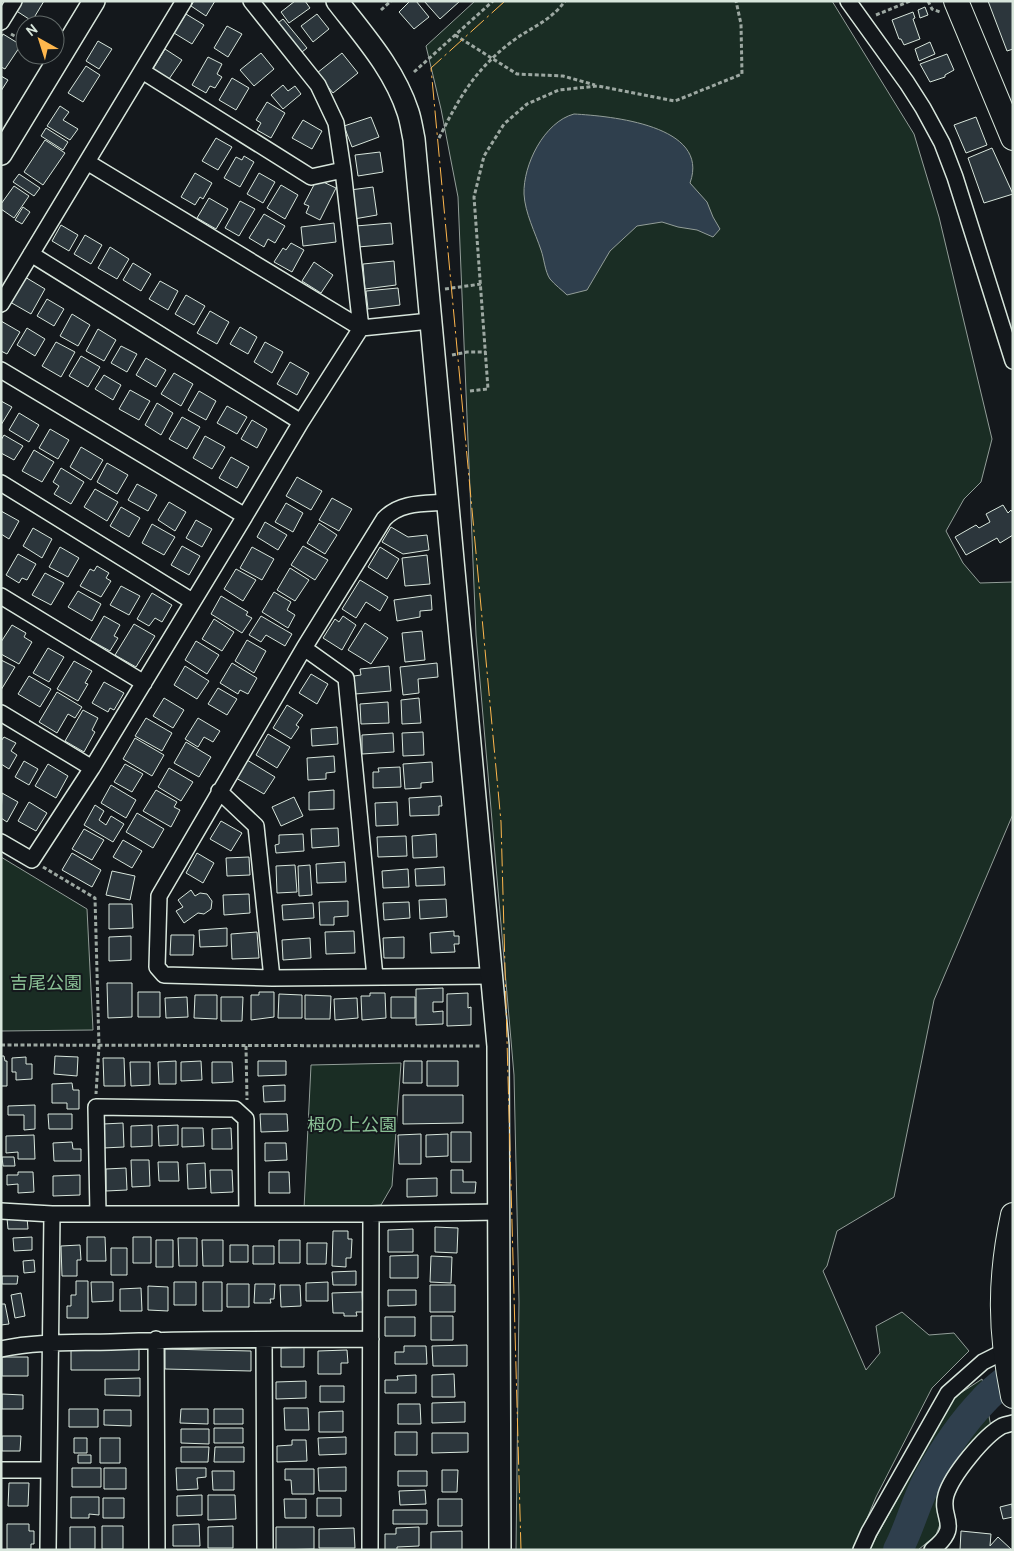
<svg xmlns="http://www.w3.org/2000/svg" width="1014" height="1551" viewBox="0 0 1014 1551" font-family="Cabin,'Noto Sans JP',sans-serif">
  <rect width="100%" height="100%" fill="#14181c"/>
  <path fill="#1a2d24" stroke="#939e99" d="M475,1H832L914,134L939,217L992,439L981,482L964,499L946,531L963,563L980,583L1013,582V814L934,1000L894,1197L837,1231L827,1266L823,1271L866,1370L880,1353L876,1326L902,1312L929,1335L954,1333L969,1351L932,1388L876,1497L854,1550H516L519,1302L514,1075L476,635L458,197L441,109L426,46Z
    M1,857L87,909L93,1030L1,1031Z
    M401,1063L392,1186L381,1205L304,1209L311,1065Z
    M982,1379L991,1427L940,1487L942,1519L936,1535L918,1550H869L953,1398Z"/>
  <path fill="#2f3f4d" stroke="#939e99" d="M574,114C610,116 711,125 690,183L707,202L713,217L720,229L713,237L697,230L678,227L662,222L637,226L610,251L587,290L567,295C562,290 555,285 550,279C545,272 544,258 541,250C535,232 525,213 524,194C523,165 544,122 574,114Z"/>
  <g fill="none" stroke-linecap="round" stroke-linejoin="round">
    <path stroke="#2f3f4d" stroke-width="30" d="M898,1550C910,1527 916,1501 928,1479C943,1451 962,1423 984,1400C992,1391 1003,1383 1013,1375"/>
  </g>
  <path fill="#2c363c" stroke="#d8e6dc" d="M20,1H44L32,21L15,10Z
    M194,1H215L206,16L191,6Z
    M295,1H305L310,8L289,23L281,12Z
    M410,1H416L429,17L414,29L399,12Z
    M424,1H460L440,19Z
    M988,1H1013V49L1007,51Z
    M925,7L928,15L920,18L918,10Z
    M913,12L915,18L913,19L920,39L904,45L901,39H899L892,20Z
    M186,14L204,25L192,44L174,33Z
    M317,14L329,29L313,42L301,26Z
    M283,19L307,48L297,56L274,26Z
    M227,26L242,34L228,57L214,48Z
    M3,34L21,45L5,69L1,67V38Z
    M98,41L112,49L99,69L86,61Z
    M930,42L935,54L919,61L915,49Z
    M165,49L182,60L169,79L153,69Z
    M261,53L274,69L254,86L240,70Z
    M342,53L358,73L333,93L317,73Z
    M947,54L954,70L945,75V77L930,82L920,64Z
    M208,57L222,64L217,74L222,77L215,88L210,86L206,93L192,85Z
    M86,66L100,75L83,102L68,93Z
    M1,76L8,80L1,91Z
    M232,78L249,88L236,110L219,100Z
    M283,85L288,91L295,86L301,94L283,109L271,95Z
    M267,102L285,113L271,138L257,130L261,123L256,120Z
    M60,106L69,112L63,120L78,129L70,140L47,126Z
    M371,117L379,137L352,147L344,126Z
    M976,117L987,145L966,153L954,125Z
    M303,120L322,131L312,149L292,138Z
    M46,128L68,142L63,150L41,136Z
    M216,138L232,147L218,170L202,161Z
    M45,140L65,153L43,185L24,172Z
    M992,148L1013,194L984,203L968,158Z
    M380,152L383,172L358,176L355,155Z
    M244,156L254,162L240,187L224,178L236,157L242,160Z
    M195,173L212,183L203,199L200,197L195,205L181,197Z
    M259,173L275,182L263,203L247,194Z
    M19,174L40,188L34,196L13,182Z
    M319,180L336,188L320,220L306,213L309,206L304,204L316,181Z
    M281,185L298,195L285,219L267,208Z
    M14,186L29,196L14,218L1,209V204Z
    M373,187L377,215L354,219L350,190Z
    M209,198L228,209L216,229L197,218Z
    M240,201L255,209L239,236L225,228Z
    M23,207L30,212L22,224L15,220Z
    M264,214L285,226L275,243L268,239L264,247L249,238Z
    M334,223L336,242L303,246L301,227Z
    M391,223L393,244L358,247L356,226Z
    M61,225L78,235L69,251L52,241Z
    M85,235L102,245L91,264L74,254Z
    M291,243L304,250L292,272L274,262L283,248L286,250Z
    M110,247L129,259L117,279L98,268Z
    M394,261L396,285L365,289L363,264Z
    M314,262L333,275L321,293L302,281Z
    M133,263L151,274L141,291L123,280Z
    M25,277L45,289L31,314L10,302Z
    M160,281L178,291L168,310L149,299Z
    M398,288L400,305L368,309L366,291Z
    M186,295L205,306L194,325L175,314Z
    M47,299L64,309L54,326L37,316Z
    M210,311L229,322L217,344L197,333Z
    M72,314L90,325L78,346L60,336Z
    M1,321L20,332L7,354L1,351Z
    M240,327L257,337L248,354L230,344Z
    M27,328L45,339L35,356L17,345Z
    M98,329L116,340L104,361L86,351Z
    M56,342L75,352L61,377L42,366Z
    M265,342L283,352L272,373L254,362Z
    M121,346L137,354L127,372L111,363Z
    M81,356L100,367L88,387L69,376Z
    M146,358L166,370L156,387L136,375Z
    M290,362L309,373L297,395L277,384Z
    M174,373L193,384L181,406L161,394Z
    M104,375L121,385L113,400L95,389Z
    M130,390L150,401L139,420L119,409Z
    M199,391L216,401L206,420L188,410Z
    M1,401L12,407L1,425Z
    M157,403L173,413L161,435L145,425Z
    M227,406L247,417L237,434L217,423Z
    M19,413L39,425L29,442L9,430Z
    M182,417L200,427L187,449L169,439Z
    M252,420L267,429L257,448L241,439Z
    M50,429L69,440L58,459L39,448Z
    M4,435L23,446L14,460L1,453V440Z
    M205,436L225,447L212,469L193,458Z
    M81,447L103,460L91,480L70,467Z
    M34,450L54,462L42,482L22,471Z
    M231,457L249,467L237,488L219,478Z
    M107,463L128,475L117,494L97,482Z
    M61,468L84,482L71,504L54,494L59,486L53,482Z
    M297,477L322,491L311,510L286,496Z
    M137,484L157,495L148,511L128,500Z
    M95,489L118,502L107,521L84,507Z
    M332,498L352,509L339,531L319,520Z
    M169,502L186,512L175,531L158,520Z
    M286,503L303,513L293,532L275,522Z
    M1003,505L1008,513L1011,510L1013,513V535L1000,543L997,538L966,555L955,537L976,525L979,528L990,522L986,514Z
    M121,507L140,518L129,537L110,526Z
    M1,511L19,521L9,539L1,534Z
    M196,520L212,529L202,547L186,538Z
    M265,522L287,535L278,550L257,537Z
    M319,523L337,535L325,554L307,543Z
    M152,524L175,537L164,555L142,543Z
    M391,527L408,537L427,535L429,550L403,554L382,542Z
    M33,528L52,539L42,558L23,546Z
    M182,546L200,556L189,575L171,565Z
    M303,546L328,560L315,580L291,565Z
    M60,547L79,558L68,577L49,567Z
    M252,547L274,559L262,580L240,568Z
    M380,547L399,559L387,579L368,567Z
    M18,554L36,564L27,580L22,578L19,583L6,575Z
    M427,555L430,584L405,586L402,558Z
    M97,566L109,573L106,578L111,581L101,597L80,586L90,569L94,571Z
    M290,568L309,580L295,601L277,590Z
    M236,569L256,580L243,601L224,589Z
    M45,573L64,583L51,605L32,595Z
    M360,580L388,597L380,611L366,602L356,618L342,609Z
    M121,586L140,596L129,615L110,605Z
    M78,591L101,604L92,621L68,607Z
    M274,592L291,602L287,610L295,615L288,628L262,612Z
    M152,593L172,605L162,622L155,618L149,626L137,619Z
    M431,595L432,610L420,611V617L397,621L394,600Z
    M221,596L248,612L246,615L252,618L242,633L211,614Z
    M104,616L120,625L114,636L118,638L110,651L90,640Z
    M261,616L292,634L285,646L266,635L261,642L249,635Z
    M343,616L356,625L342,650L323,638L335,619L339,622Z
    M214,619L234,632L222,651L202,639Z
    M365,623L388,638L371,664L348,650Z
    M134,624L155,636L136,667L115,655Z
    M12,625L26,633L24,637L32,642L19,664L1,654V642Z
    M422,631L425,660L405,662L402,633Z
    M247,640L266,651L254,673L235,661Z
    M196,641L219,655L207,674L185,660Z
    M48,648L64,657L49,682L33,673Z
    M1,660L15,667L1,690Z
    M74,661L92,671L85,683L88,684L78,701L57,689Z
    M232,663L257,678L248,694L240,690L238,694L220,683Z
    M437,663L438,677L418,679L419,693L403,695L400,667Z
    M185,666L209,681L197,699L174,685Z
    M389,666L391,691L355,694L354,676L361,675L360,669Z
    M311,674L328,684L317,704L299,693Z
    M29,676L51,689L40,707L18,694Z
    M104,682L124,693L114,710L110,708L108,712L92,703Z
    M218,688L237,699L227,715L208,704Z
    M57,692L82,707L75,718L68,714L57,733L39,722Z
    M164,698L184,710L173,728L153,716Z
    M419,698L421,723L402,724L401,700Z
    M388,702L389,723L361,724L360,704Z
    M287,705L303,715L296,725L299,727L291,739L273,728Z
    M83,710L98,718L92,730L95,732L84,752L65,741Z
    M146,718L172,733L162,751L135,736Z
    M198,718L220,731L213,742L204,737L198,747L185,739Z
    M337,727L338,744L312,746L311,729Z
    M423,732L424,755L403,756L402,733Z
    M393,733L394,752L362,754V735Z
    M268,734L290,747L277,768L256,755Z
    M4,737L16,743L11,751L17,755L9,769L1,764V741Z
    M135,738L164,755L152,776L123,759Z
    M186,742L211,757L199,777L174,763Z
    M334,756L335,772L326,773V779L308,780L307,758Z
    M247,760L275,777L264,794L236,778Z
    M24,761L38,769L29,785L15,777Z
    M432,762L433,782L421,783V788L405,789L403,764Z
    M48,764L68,776L56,798L35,786Z
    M125,764L143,774L132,792L114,782Z
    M400,767L401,787L373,788V772H379L378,768Z
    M169,768L193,782L181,801L158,787Z
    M111,785L136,800L126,818L101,803Z
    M156,790L177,802L174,807L180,810L171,827L143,811Z
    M334,790V809L309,810V792Z
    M2,793L18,802L7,822L1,818Z
    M441,796L442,806H439V815L410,816L409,798Z
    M294,797L303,816L281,826L272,807Z
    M29,802L47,813L36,831L18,821Z
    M397,802L398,825L376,826L375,803Z
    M95,805L104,811L99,820L106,825L111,816L124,824L113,842L84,825Z
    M137,813L164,829L153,848L126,832Z
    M221,821L242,833L231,851L210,839Z
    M338,828L339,846L312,848L311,829Z
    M84,829L104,840L92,860L72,849Z
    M303,834L304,851L276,853L275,845L279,844V835Z
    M436,834L437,857L413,858L412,836Z
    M406,836L407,856L378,857L377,837Z
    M123,840L142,851L132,868L113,857Z
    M72,853L101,870L92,887L62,870Z
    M197,853L214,863L203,883L186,873Z
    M249,857L250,875L227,876L226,858Z
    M345,862L346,882L317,883L316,864Z
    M295,865L297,892L277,893L276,866Z
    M310,865L312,895L299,896L298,866Z
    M444,867L445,885L416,886L415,869Z
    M408,869L409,887L383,888L382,871Z
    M112,871L135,876L130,900L106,895Z
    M191,890L195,896L200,893L207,894L212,901L211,909L204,914L198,913L184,923L176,911L183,907L178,900Z
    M249,894L250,913L224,915L223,895Z
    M446,899L447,917L420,919L419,900Z
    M348,901V916L334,917V925H320L319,902Z
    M409,902L410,918L384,920L383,903Z
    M313,903L314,918L283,920L282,905Z
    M109,904H132L133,928L109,929Z
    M227,928V946L200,947L199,930Z
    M354,931L355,953L326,954L325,932Z
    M454,931V936H459V944H454L455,952L431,953L430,933Z
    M257,932L259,958L232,959L231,934Z
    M171,935H194L193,955H170Z
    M131,936V960L109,961V937Z
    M404,937V958H384L383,938Z
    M310,938L311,958L283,960L282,940Z
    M107,983H132V1017L108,1018Z
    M443,988V1002H433V1012L443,1011V1024L416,1025V989Z
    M138,992H160V1017H138Z
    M259,992H274V1017L251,1020V995H259Z
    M370,993H385L386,1018L362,1020L361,996H370Z
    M468,993V1008L471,1007V1025L447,1026V994Z
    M279,994L302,995V1018H278Z
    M195,995H217V1019L194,1018Z
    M305,995L331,996L330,1019H305Z
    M187,997L188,1017L166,1018L165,998Z
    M221,997H243L242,1021H221Z
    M391,997H415V1018H391Z
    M357,998L358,1018L335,1020L334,999Z
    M1,1056H4L5,1061H7V1086H1Z
    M55,1056L78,1057L77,1076L54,1074Z
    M26,1057V1064H32V1079L16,1080V1072H12V1058Z
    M103,1058H124L125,1086H104Z
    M176,1061V1084H159L158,1062Z
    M201,1061L202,1080L181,1081V1062Z
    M258,1061H286V1075L258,1076Z
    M404,1061H422V1083H403Z
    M427,1061H458V1086H427Z
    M130,1062H150V1085L131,1086Z
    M212,1062H232L233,1082L212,1083Z
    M72,1083L73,1090H79V1109H67V1103H52V1084Z
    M285,1085V1101L264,1102L263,1086Z
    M403,1095H463V1123L403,1124Z
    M35,1105V1129L24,1130V1115H8V1106Z
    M48,1114H72V1129H49Z
    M260,1114H287L288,1131L261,1132Z
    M123,1123L124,1147L103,1148V1124Z
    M152,1125V1146L131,1147V1126Z
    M178,1125V1145L159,1146L158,1126Z
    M182,1128H203L204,1146L182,1147Z
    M231,1128L232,1149H212V1129Z
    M451,1132H471V1162H451Z
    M421,1134V1164H399L398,1135Z
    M448,1134V1156L426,1157V1135Z
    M34,1135L35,1159H18V1152L6,1153V1136Z
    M72,1142L73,1149H81V1161H54L53,1143Z
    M265,1143H286L287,1160L265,1161Z
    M2,1157H14L15,1166H3Z
    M131,1160H149L150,1186L132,1187Z
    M158,1162H178L179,1181H159Z
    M205,1163L206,1188L188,1189L187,1164Z
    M126,1168L127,1190L106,1191V1169Z
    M210,1170H232L233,1192L211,1193Z
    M451,1170H463V1182H476L475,1193H451Z
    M18,1172H33L34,1192L18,1193V1184L7,1185V1175H18Z
    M269,1172H289L290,1193H269Z
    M80,1175V1195L53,1196V1176Z
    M437,1178V1196L407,1197V1179Z
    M27,1217L28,1229H8L7,1218Z
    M435,1227L458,1228L457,1253L435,1252Z
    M413,1229V1252H388V1230Z
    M333,1231H348V1239H352L351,1258H346V1267L332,1266Z
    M32,1237V1250L14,1251L13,1238Z
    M87,1237H105L106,1261H87Z
    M133,1237H151V1263H133Z
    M178,1238H197V1266H179Z
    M156,1240H173V1267H156Z
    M202,1240H223V1266H203Z
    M279,1240H300V1263H279Z
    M307,1243H327L326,1264H307Z
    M80,1245L81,1260H77V1276H62L61,1246Z
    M230,1245H248V1262H230Z
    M253,1246H274V1264H253Z
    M111,1248H127V1275H111Z
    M418,1255V1278H390V1256Z
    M431,1256L452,1257L451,1283L430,1282Z
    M34,1260L35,1272L24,1273L23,1261Z
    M356,1271V1285H333L332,1272Z
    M2,1276H18L17,1284H2Z
    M76,1281H88V1318H67V1306H71V1295H76Z
    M91,1282H113V1301L92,1302Z
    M174,1282H196V1305H174Z
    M203,1282H222V1311H203Z
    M328,1282V1301H306V1283Z
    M227,1284H249V1307H227Z
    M255,1284H275L274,1299H270L271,1303H254Z
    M280,1285H300L301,1306L281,1307Z
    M430,1285H455V1312H430Z
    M148,1286L168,1287V1311L148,1310Z
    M141,1288L142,1311H120V1289Z
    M388,1290H416V1305L388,1306Z
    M362,1292L363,1312H356L357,1316H344V1313H333L332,1293Z
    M21,1293L25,1316L15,1318L11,1295Z
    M1,1304H5L9,1324L1,1325Z
    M431,1316H453V1340H431Z
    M385,1317H415V1336H385Z
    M467,1345V1366H433L432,1346Z
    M404,1346H426L427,1364H395V1352H404Z
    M304,1347V1367H281V1348Z
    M139,1348V1370H71V1349Z
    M165,1349L251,1351V1371L165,1369Z
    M347,1350L348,1363H341V1374H318V1351Z
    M2,1357H28V1376H2Z
    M454,1374L455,1397H432V1375Z
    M416,1375V1393H385V1380H398L397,1376Z
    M140,1378V1396L105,1395V1379Z
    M306,1381V1398L276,1399V1382Z
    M320,1386H344V1402H320Z
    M2,1394L23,1395V1409H2Z
    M465,1402V1422L432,1423V1403Z
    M398,1404H420L421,1424H398Z
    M284,1408H308L309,1430H285Z
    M69,1409H98V1427H69Z
    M181,1409H208V1424L180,1423Z
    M214,1409H243V1424H214Z
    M104,1410H131V1426L104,1425Z
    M343,1411V1432H319V1412Z
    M214,1428H243V1443H214Z
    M181,1429H209V1444L181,1443Z
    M395,1432H417V1455H395Z
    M432,1433H468V1452L432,1453Z
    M2,1436H21L20,1451H2Z
    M346,1437V1454L319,1455L318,1438Z
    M74,1438H87V1453H74Z
    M100,1438H120V1463H100Z
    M292,1440H306L307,1461L277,1462V1446L292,1445Z
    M181,1447H209L208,1462H181Z
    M215,1447H244V1462H214Z
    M78,1455H91V1463H78Z
    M346,1467V1491H319L318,1468Z
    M72,1468H101V1487H72Z
    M104,1468H126V1489H104Z
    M176,1468H206V1477L197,1478L198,1489L177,1490Z
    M285,1469H314V1494H292L291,1480H285Z
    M442,1470H458L457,1492H442Z
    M212,1471H234V1490H213Z
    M398,1471H427V1486H398Z
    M9,1483H29L28,1506H8Z
    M425,1490L426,1504L400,1505L399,1491Z
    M202,1495V1515L177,1516V1496Z
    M208,1495H235L236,1519L208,1520Z
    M71,1497H99V1515L89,1514V1518H71Z
    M103,1498H124V1518H103Z
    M317,1498H341V1516H317Z
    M284,1499H306V1518H285Z
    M438,1499H462V1526H438Z
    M1012,1504L1013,1517L1003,1519L1000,1507Z
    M393,1510H427V1524H393Z
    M7,1524H29V1531H34V1544H31V1549H7Z
    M199,1524L200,1546H173V1525Z
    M102,1526H123V1549H102Z
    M233,1526V1548H208V1527Z
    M70,1527H95V1549H70Z
    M276,1527H314V1549L276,1550Z
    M419,1527V1546L397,1547V1550H385V1534H396V1528Z
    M354,1528L355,1548H319V1529Z
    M462,1531V1550H431V1532Z
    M961,1531L991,1534L990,1546L998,1537L1012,1550H960Z"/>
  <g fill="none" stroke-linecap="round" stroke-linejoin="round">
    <defs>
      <path id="street" d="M251,1L318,85L336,123L343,170L361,328
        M848,1L907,83L923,108L942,143L955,177L1013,361
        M1,22L14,1
        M142,71L311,177L343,170
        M87,162L361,328
        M31,254L301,422
        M1,304L184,1
        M1,370L245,516L301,422L361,328L430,321
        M1,483L192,601
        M449,502C426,504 401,501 384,519L304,648L159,896L157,967L164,975L272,978L492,976
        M1,596L144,683
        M304,648L346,678L375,977
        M1,713L92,768
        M219,791L256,826L272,978
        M1,842L32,860L92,768L245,516
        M1,1211L52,1214
        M98,1214L96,1107L235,1109L246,1119L247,1214
        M156,1339L157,1550
        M264,1341L265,1550
        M1,1349C38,1341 74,1343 111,1342C198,1338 284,1340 371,1339
        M1,1470H49
        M48,1550L52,1214H371L499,1212
        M370,1550L371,1214
        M861,1550L869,1532L948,1393L983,1362L1005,1351
        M932,1550C963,1525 939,1519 946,1495C952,1475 984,1436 1002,1426C1005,1425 1009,1424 1013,1423"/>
      <path id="secondary" d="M337,1C364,36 394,69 408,112C411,121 412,130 414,139L498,1046L500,1550
        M1,154L94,1"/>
      <path id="primary" d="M956,1L1013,138
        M1013,1215C999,1280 1000,1332 1013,1396"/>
    </defs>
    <use href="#street" stroke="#d8e6dc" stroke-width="18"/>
    <use href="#secondary" stroke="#d8e6dc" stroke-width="24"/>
    <use href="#primary" stroke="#d8e6dc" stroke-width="26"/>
    <path stroke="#9da8a2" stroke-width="3" stroke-dasharray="4 2.5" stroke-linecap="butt" d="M928,1L932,9L940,12
      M381,10L391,1
      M876,15L910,1
      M11,34L25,42
      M455,35L517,74L563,76L595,85
      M414,72L493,1
      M439,138C459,98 474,71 510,43C529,28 550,22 565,1
      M445,289L481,284
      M452,355L467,352H486
      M470,391L488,389L474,197L484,156L504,124L527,104L559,90L598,86L675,101L742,74L741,24L736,1
      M43,867L95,898L99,1046L96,1094
      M1,1045L481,1046
      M246,1046L247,1100"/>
    <use href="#street" stroke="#14181c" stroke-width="15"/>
    <use href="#secondary" stroke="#14181c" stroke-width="21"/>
    <use href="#primary" stroke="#14181c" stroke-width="24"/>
    <path stroke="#ffb74d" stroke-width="1" stroke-dasharray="18 4 2.5 4" stroke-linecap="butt" d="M505,1L431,68L501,822L521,1550"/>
  </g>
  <g text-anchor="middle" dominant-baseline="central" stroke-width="4" stroke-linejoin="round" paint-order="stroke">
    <g font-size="18" fill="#8ac095" stroke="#14181c">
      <text x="46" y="983">吉尾公園</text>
      <text x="352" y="1125">栂の上公園</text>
    </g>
  </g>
  <rect width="1014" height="1551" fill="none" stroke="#d8e6dc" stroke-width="5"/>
  <g transform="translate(40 40) rotate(321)"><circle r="24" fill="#14181c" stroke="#626a69"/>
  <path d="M0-4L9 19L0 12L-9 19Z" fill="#ffb74d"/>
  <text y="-8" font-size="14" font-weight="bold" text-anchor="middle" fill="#d8e6dc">N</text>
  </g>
</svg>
